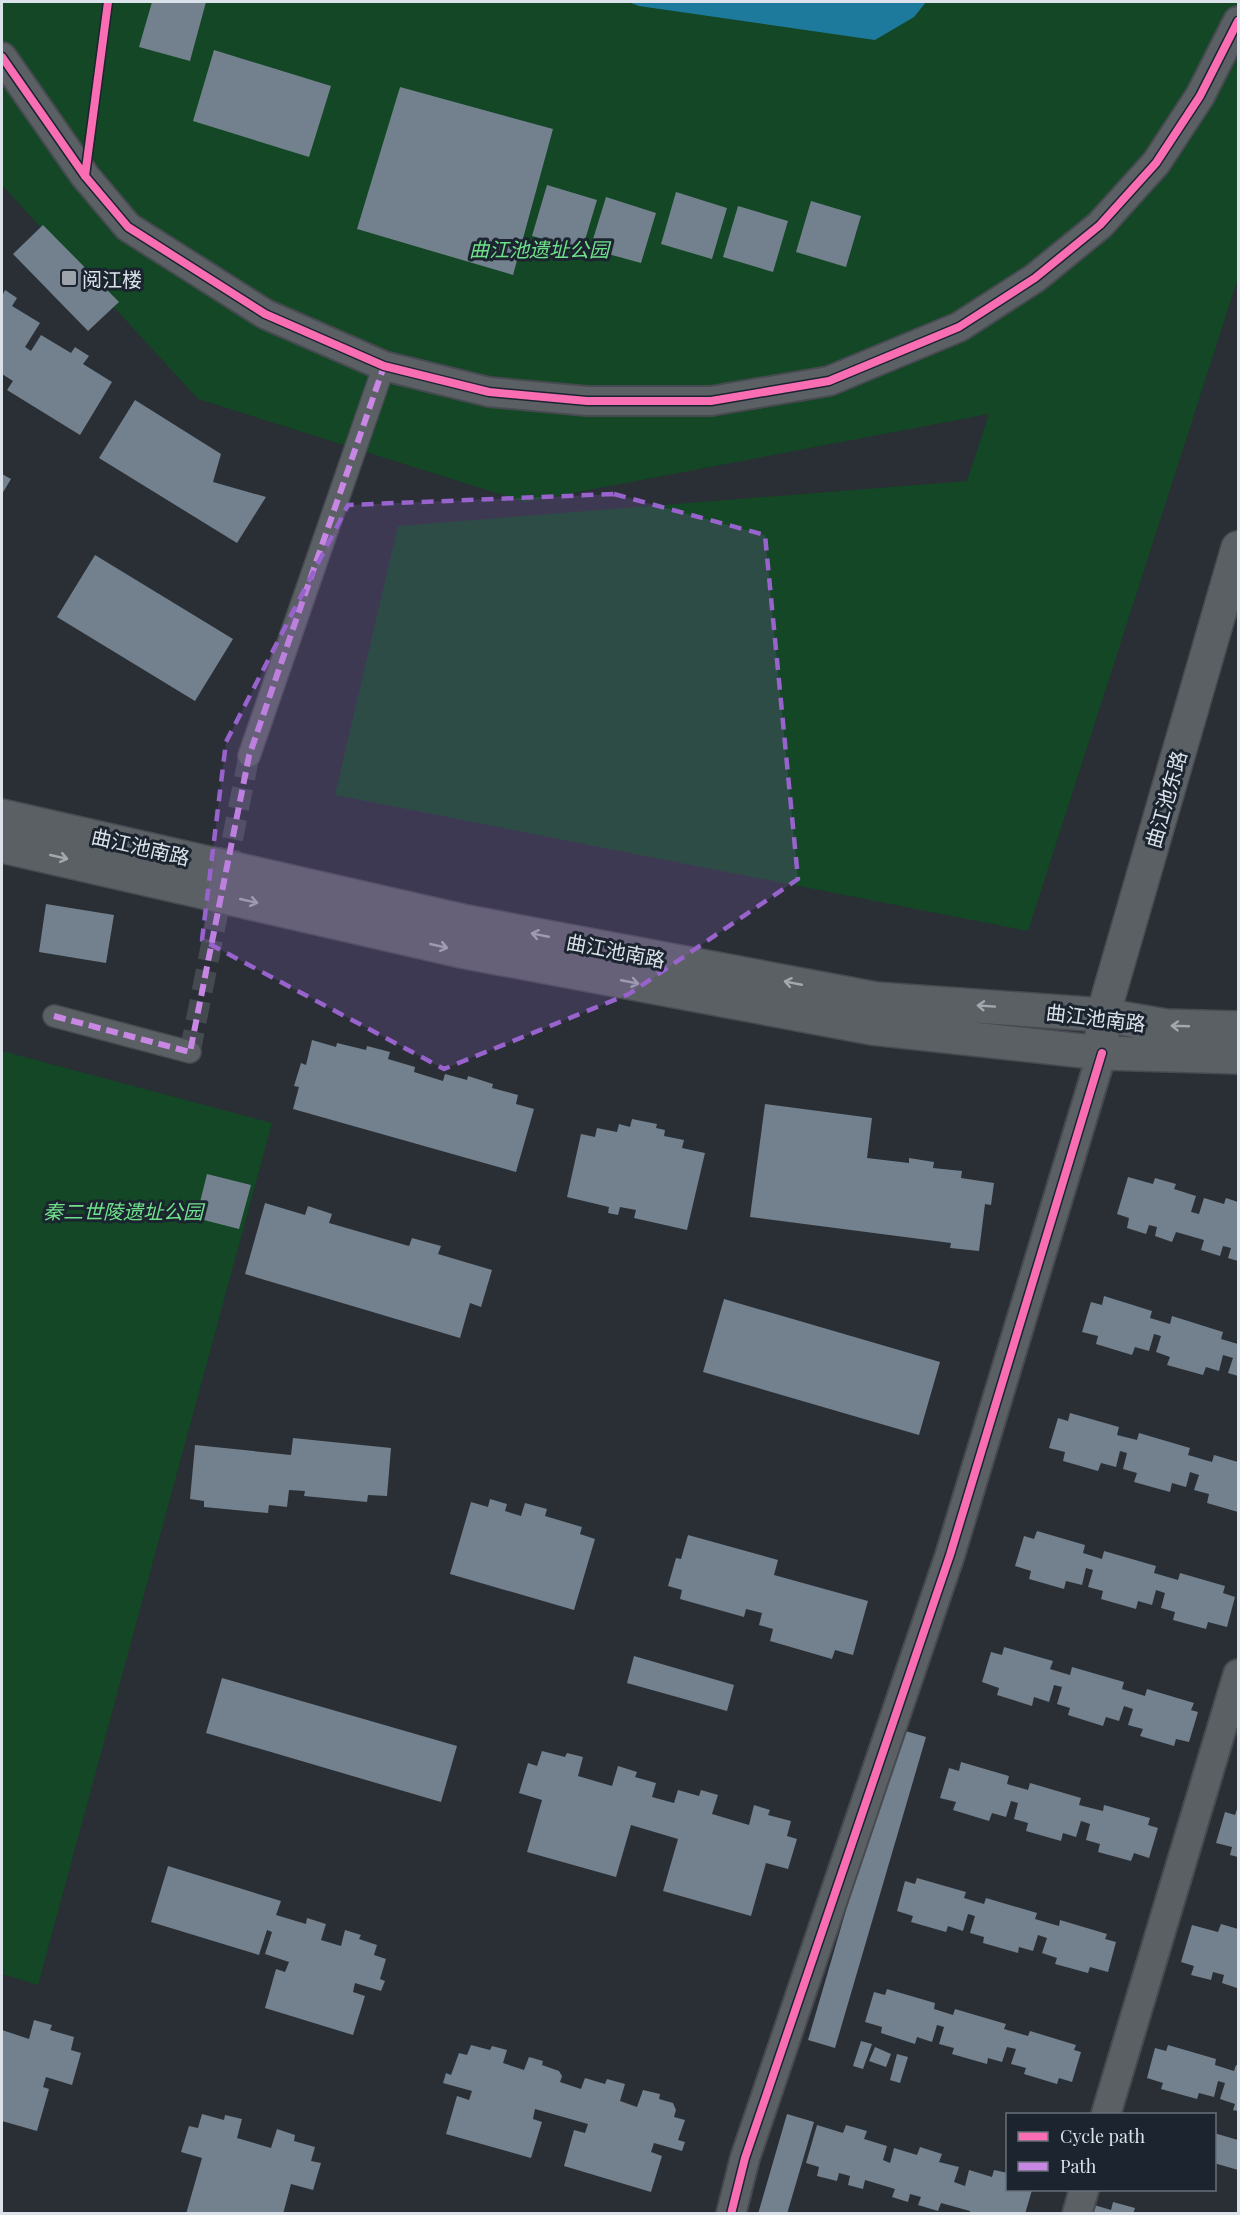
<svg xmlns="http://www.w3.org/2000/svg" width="1240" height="2215" viewBox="0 0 1240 2215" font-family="'Playfair Display','Noto Sans SC',serif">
  <rect width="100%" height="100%" fill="#292f35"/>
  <path fill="#134725" d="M2,2H1238V278L1028,931L335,795L398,526L967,481L989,414L525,502L198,399L2,185Z
    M2,1051L272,1123L38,1985L2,1974Z"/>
  <path fill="#1e7a9d" d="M628,2H926L914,17L875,40L639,6Z"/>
  <path fill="#73808e" d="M152,2H206L190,61L139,47Z
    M214,50L331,86L309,157L193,121Z
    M400,87L553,129L513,275L357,229Z
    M547,185L597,200L582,250L532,236Z
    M676,192L727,208L712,259L661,244Z
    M606,197L656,213L641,263L590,249Z
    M811,201L861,216L846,267L796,252Z
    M738,206L788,221L773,272L723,257Z
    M43,225L119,302L88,331L13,254Z
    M5,290L17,298L12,306L40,323L25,347L31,351L41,335L71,353L75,347L89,356L83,364L112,382L80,435L7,390L13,381L2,374V296Z
    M135,400L221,454L213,482L266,497L237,543L99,458Z
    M2,474L11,479L2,494Z
    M95,555L233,639L195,701L57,617Z
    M46,904L114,915L106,963L39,952Z
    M312,1040L336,1047L337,1043L366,1050L367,1046L390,1052L388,1059L415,1067L414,1072L443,1081L445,1074L467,1080L468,1076L493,1084L492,1088L518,1095L516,1104L534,1109L516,1172L293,1109L299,1087L294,1086L301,1063L306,1065Z
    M765,1104L872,1118L867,1158L909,1163V1158L934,1162L933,1168L962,1171L961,1178L994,1183L991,1205L985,1204L979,1251L950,1248L951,1243L750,1217Z
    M632,1119L657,1124L656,1128L665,1130L664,1136L684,1140L682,1148L705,1153L687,1230L634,1218L636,1210L620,1207L618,1215L608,1213L609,1207L567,1197L581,1134L595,1137L597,1128L617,1132L619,1124L630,1127Z
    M207,1174L251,1185L239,1229L196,1218Z
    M1128,1177L1153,1184L1155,1178L1176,1184L1174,1189L1196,1196L1191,1212L1199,1214L1204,1198L1224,1204L1226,1198L1238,1202V1261L1228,1258L1231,1248L1223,1246L1220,1256L1201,1250L1204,1240L1176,1232L1172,1242L1155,1236L1157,1227L1149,1225L1146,1234L1127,1228L1129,1218L1117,1214Z
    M265,1203L305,1215L308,1206L332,1214L329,1223L409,1246L412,1238L441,1246L438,1254L492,1270L481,1307L470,1303L460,1338L245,1274Z
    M1104,1296L1152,1311L1150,1318L1170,1324L1172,1316L1223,1332L1221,1339L1238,1344V1376L1228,1373L1233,1358L1223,1355L1219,1371L1206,1367L1203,1375L1167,1365L1170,1357L1156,1352L1161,1336L1154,1334L1149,1351L1135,1347L1132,1355L1096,1344L1098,1336L1082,1332L1091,1302L1102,1305Z
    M724,1299L940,1362L919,1435L703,1372Z
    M1070,1413L1119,1427L1117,1435L1137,1440L1139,1433L1190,1448L1188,1455L1212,1462L1214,1455L1238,1462V1512L1207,1503L1209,1494L1194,1490L1199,1475L1190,1472L1186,1487L1172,1483L1170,1492L1134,1482L1137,1473L1123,1469L1127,1453L1120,1451L1116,1467L1101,1463L1098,1471L1063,1461L1065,1452L1049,1448L1058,1418L1068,1421Z
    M293,1438L391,1448L387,1496L368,1495L367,1502L304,1496L305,1491L289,1490L287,1507L269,1505L268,1513L204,1507V1501L190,1499L195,1445L291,1455Z
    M490,1499L507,1504L505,1511L521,1516L525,1503L547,1509L545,1516L582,1527L580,1534L595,1539L574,1610L450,1574L471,1502L488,1507Z
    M1037,1531L1085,1545L1083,1553L1102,1559L1104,1551L1156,1566L1154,1573L1178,1580L1180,1573L1225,1586L1223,1593L1235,1597L1227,1627L1208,1622L1206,1629L1173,1620L1175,1612L1161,1608L1165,1593L1156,1590L1152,1605L1138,1601L1136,1609L1101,1599L1103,1591L1088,1587L1093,1570L1086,1568L1082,1585L1066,1581L1064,1589L1029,1579L1031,1571L1015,1566L1024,1536L1034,1539Z
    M688,1535L778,1560L774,1575L868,1601L853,1655L835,1650L832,1659L770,1641L773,1629L759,1625L762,1613L746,1609L744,1617L680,1599L682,1590L668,1586L676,1558L681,1559Z
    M1004,1647L1053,1661L1050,1669L1070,1675L1072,1667L1124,1682L1122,1689L1145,1696L1147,1689L1194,1703L1191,1710L1198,1712L1189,1742L1176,1739L1174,1746L1140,1736L1143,1729L1128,1725L1133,1709L1124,1706L1119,1721L1106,1717L1103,1726L1068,1715L1070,1708L1057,1704L1062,1687L1054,1685L1049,1702L1034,1697L1032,1706L997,1695L999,1688L982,1682L991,1652L1002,1655Z
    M634,1656L734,1685L727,1711L627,1683Z
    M222,1678L457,1746L441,1802L206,1733Z
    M899,1729L926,1737L835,2048L808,2040Z
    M542,1751L565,1757L567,1753L583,1757L578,1776L612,1786L618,1766L637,1772L635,1777L656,1783L652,1797L674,1803L678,1790L699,1796L701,1790L718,1795L712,1814L749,1825L754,1805L770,1810L768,1815L791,1821L787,1836L797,1839L788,1869L766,1863L751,1916L663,1891L678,1839L631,1825L616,1877L527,1852L542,1800L519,1793L528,1763L537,1766Z
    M961,1762L1009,1776L1007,1784L1028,1790L1030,1783L1081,1798L1079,1805L1103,1811L1104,1805L1150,1818L1148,1825L1158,1828L1149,1858L1134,1853L1131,1861L1098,1852L1100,1844L1086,1840L1090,1824L1081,1821L1076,1837L1063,1833L1061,1841L1026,1831L1028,1823L1014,1819L1018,1803L1011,1801L1006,1817L992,1813L989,1821L953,1810L956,1802L940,1798L949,1768L959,1771Z
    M1238,1806V1857L1230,1855L1232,1847L1216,1843L1225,1812L1235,1815Z
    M168,1866L281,1901L276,1915L306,1924L307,1918L326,1924L321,1940L341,1946L345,1930L361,1935L359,1939L377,1945L374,1955L386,1959L380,1979L385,1981L381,1991L355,1983L353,1992L365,1996L353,2035L265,2008L276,1969L285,1972L289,1962L265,1954L272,1932L267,1930L259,1955L151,1922Z
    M917,1878L966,1892L964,1898L984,1904L986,1898L1037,1913L1035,1919L1059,1926L1060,1920L1107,1934L1105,1939L1116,1942L1108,1972L1090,1967L1088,1973L1055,1964L1057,1958L1042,1953L1047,1938L1038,1935L1033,1951L1019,1947L1018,1953L983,1943L984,1937L970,1933L975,1916L968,1914L963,1931L948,1926L946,1932L911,1922L913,1916L897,1911L905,1881L915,1884Z
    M1221,1924L1238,1929L1237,1988L1222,1983L1224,1975L1213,1972L1211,1980L1191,1975L1194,1966L1181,1962L1192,1925L1218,1932Z
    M887,1989L935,2003L934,2009L953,2015L955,2009L1006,2024L1004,2029L1028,2036L1030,2031L1076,2045L1074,2050L1081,2052L1072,2082L1059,2078L1057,2084L1024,2074L1026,2068L1011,2064L1016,2049L1007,2047L1002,2062L988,2058L987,2064L952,2054L954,2048L939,2044L944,2027L937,2025L932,2042L917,2037L915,2044L881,2033L882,2027L865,2022L874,1992L885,1995Z
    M34,2020L52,2025L50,2030L74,2037L71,2050L81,2053L72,2085L46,2077L43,2087L49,2089L37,2131L2,2121V2030L29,2039Z
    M861,2041L872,2044L863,2069L853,2066Z
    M471,2045L490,2050L492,2046L507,2050L503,2063L524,2070L529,2057L543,2061L542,2065L559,2071L562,2076L560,2082L581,2089L585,2078L605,2084L607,2079L625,2084L620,2101L637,2107L643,2090L660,2094L659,2099L673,2103L676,2110L674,2117L685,2120L678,2140L685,2142L682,2151L654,2143L651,2152L662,2156L651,2192L564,2166L574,2130L585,2133L588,2124L535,2109L533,2119L542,2122L531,2158L446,2134L457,2096L469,2100L472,2091L443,2083L446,2073L451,2075L459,2053L467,2055Z
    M1168,2045L1216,2059L1215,2065L1234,2071L1236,2065L1238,2066V2111L1233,2110L1235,2104L1220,2099L1225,2083L1218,2081L1214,2097L1199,2093L1197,2099L1161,2089L1163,2083L1147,2078L1155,2048L1166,2051Z
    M875,2047L891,2054L886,2067L869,2061Z
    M897,2054L908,2057L900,2083L890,2080Z
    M202,2114L224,2120L225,2115L242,2119L237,2138L271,2148L277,2129L295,2135L294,2141L315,2147L311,2161L321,2163L313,2190L291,2184L283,2214H186L202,2158L181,2152L189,2126L198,2128Z
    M787,2114L814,2122L787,2214H758Z
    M817,2125L843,2133L846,2125L867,2131L864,2139L887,2146L883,2160L890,2163L894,2148L917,2155L920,2147L942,2154L939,2162L959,2167L954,2182L965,2186L969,2170L992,2177L994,2170L1008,2173V2190H1032L1025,2214H970V2211L941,2203L938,2211L918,2205L921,2197L910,2194L908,2202L892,2197L895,2189L865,2180L863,2189L848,2185L850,2176L839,2173L837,2181L817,2176L819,2167L806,2163Z
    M1214,2133L1238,2140V2170L1214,2163Z
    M1084,2202L1111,2210L1113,2202L1135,2208L1133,2214H1081Z"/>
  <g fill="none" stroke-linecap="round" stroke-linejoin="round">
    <path stroke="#444a50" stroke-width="21" stroke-dasharray="21 10" stroke-linecap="butt" d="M190,1052L249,756"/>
    <defs>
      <path id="pedestrian" d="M249,756L384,366
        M54,1016L190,1052"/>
      <path id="minor" d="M2,57L85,176L128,227L265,314L384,366L489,392L587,401H711L829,381L959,327L1035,278L1100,225L1156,163L1200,96L1238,21
        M1106,2114L1238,1674
        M731,2214L745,2158L950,1555L1102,1053
        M1077,2214L1084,2190"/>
      <path id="secondary" d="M2,816L467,922L876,999L1103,1015L1166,1026L1238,1028
        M2,846L461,951L872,1028L1102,1053L1238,1057
        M1102,1037L1103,1015L1238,548"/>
    </defs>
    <use href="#pedestrian" stroke="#474b51" stroke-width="24"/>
    <use href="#minor" stroke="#474b51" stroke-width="32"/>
    <use href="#secondary" stroke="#474b51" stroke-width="36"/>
    <use href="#pedestrian" stroke="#5b6065" stroke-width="21"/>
    <use href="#minor" stroke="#5b6065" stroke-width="28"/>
    <use href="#secondary" stroke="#5b6065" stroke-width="33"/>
    <path stroke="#c787e3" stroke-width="6" stroke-dasharray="12 6" stroke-linecap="butt" d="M54,1016L190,1052L249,756L384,366"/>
    <defs>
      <path id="cycleway" d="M2,57L85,176L128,227L265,314L384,366L489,392L587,401H711L829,381L959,327L1035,278L1100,225L1156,163L1200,96L1238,21
        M85,176L108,2
        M731,2214L745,2158L950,1555L1102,1053"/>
    </defs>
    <use href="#cycleway" stroke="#1b242f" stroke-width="11"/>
    <use href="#cycleway" stroke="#f96db3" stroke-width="8"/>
  </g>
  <defs><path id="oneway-shaft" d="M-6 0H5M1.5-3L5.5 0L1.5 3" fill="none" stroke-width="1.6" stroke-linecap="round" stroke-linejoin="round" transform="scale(1.5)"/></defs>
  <g stroke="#a2a8ae">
    <use href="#oneway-shaft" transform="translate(59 857) rotate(13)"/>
    <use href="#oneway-shaft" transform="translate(249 901) rotate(13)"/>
    <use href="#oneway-shaft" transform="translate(540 935) rotate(-169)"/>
    <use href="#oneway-shaft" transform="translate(439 946) rotate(13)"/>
    <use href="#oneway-shaft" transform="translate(630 982) rotate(11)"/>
    <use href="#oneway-shaft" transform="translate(793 983) rotate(-169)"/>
    <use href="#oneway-shaft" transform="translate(986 1006) rotate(-176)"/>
    <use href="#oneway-shaft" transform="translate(1180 1026) rotate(-178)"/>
  </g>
  <path fill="#9863cc" fill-opacity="0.2" stroke="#9863cc" stroke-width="4.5" stroke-dasharray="12 8" stroke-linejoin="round" d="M614,494L765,535L798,879L629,994L444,1069L202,940L226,742L348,505Z"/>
  <rect fill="#9da3ab" stroke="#1b242f" stroke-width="2" x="61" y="270" width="16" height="16" rx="3"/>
  <g text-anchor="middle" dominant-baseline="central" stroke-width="6" stroke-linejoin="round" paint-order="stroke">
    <g font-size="20" font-style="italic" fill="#6fe18b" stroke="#1b242f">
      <text x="539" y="248">曲江池遗址公园</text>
      <text x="123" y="1210">秦二世陵遗址公园</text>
    </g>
    <g font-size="20" fill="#dce2ea" stroke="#1b242f" text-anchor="start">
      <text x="82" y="278">阅江楼</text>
    </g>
    <g font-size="20" fill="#dce2ea" stroke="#1b242f">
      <text transform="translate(1165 799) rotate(-74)">曲江池东路</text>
      <text transform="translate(141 846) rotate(13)">曲江池南路</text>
      <text transform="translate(616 950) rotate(11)">曲江池南路</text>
      <text transform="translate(1096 1017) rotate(7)">曲江池南路</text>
    </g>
  </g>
  <rect width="1240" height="2215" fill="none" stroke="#dce2ea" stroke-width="6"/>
  <rect x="1006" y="2113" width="210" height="78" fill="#1b242f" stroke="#68707a" stroke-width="1.5"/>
  <rect x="1018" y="2132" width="30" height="9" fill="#f96db3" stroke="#68707a" stroke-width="1.5"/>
  <text x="1060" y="2143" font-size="18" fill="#dce2ea">Cycle path</text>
  <rect x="1018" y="2162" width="30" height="9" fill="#c787e3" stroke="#68707a" stroke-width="1.5"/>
  <text x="1060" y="2173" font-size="18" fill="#dce2ea">Path</text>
</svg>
